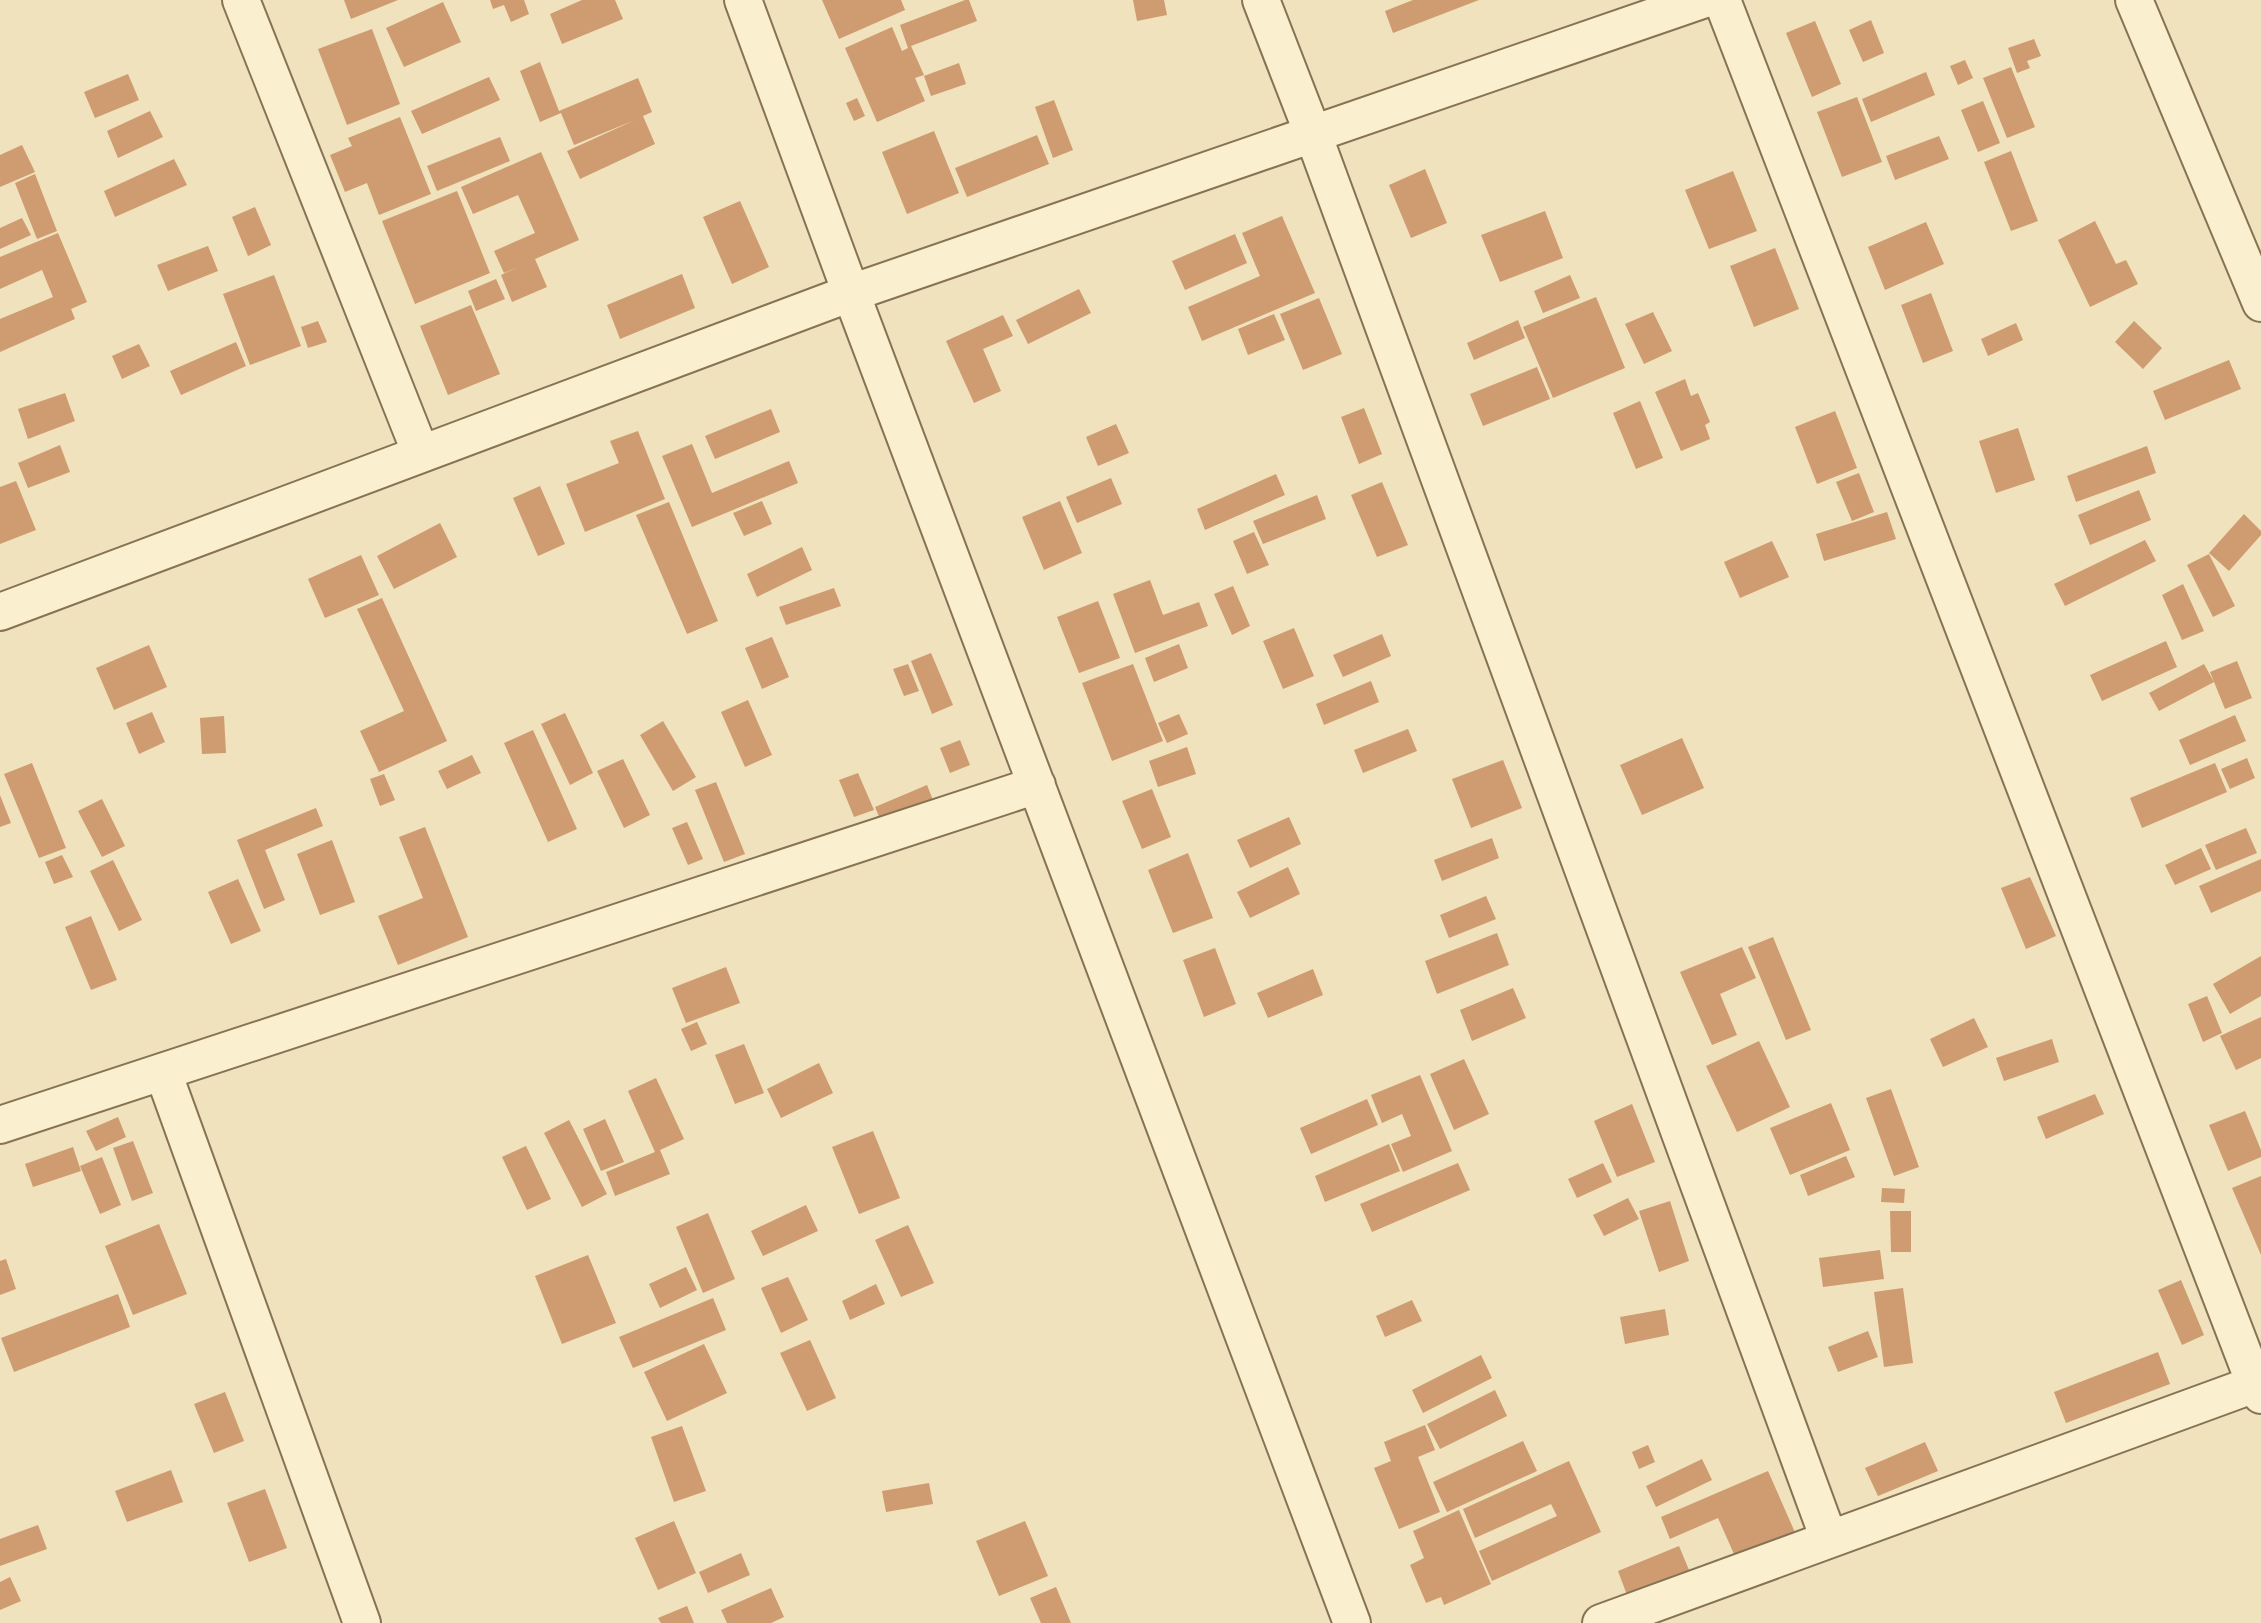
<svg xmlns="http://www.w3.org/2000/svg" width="2261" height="1623" viewBox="0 0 2261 1623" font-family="Bitter,serif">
  <rect width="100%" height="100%" fill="#efe2bc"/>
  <path fill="#cf9b70" d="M344,0H398L351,19Z
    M490,0H524L529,14L511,22L504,5L493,9Z
    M582,0H615L623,19L562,44L550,14Z
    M822,0H901L905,10L839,39Z
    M965,0H969L977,21L911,46L924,75L915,78L925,101L877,122L845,48L892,27L902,51L908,48L900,25Z
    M1133,0H1164L1167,15L1137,21Z
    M1413,0H1479L1393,33L1385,11Z
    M443,2L461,42L404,67L386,28Z
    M1871,20L1884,53L1863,62L1849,30Z
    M1815,21L1841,84L1812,97L1786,33Z
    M372,29L400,104L347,125L318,49Z
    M2034,39L2041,56L2027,61L2030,68L2017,73L2008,48Z
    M1965,60L1973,78L1958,85L1950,66Z
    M540,62L559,111L638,78L652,112L643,116L655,144L580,179L567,151L635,120L574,145L561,113L540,122L520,71Z
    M959,63L966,84L931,96L924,76Z
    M2011,67L2035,127L2007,138L1983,78Z
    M1926,72L1935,95L1871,122L1862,99Z
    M128,74L139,100L95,118L84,92Z
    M489,77L500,100L422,134L411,111Z
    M1857,97L1882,162L1842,177L1817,112Z
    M857,98L865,116L854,121L846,103Z
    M1054,100L1073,150L1053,158L1035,107Z
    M1983,101L2000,143L1978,152L1961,110Z
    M150,111L163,137L118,158L107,131Z
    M400,117L431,194L379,215L367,183L345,192L330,155L352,146L348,138Z
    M934,131L959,193L907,214L882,152Z
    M1037,135L1049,164L967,197L955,168Z
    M1939,136L1949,159L1895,180L1886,156Z
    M500,137L510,161L437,191L427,166Z
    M22,145L35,172L0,187V155Z
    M2011,151L2038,221L2011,231L1984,162Z
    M541,152L579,240L535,259L547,287L512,302L501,275L518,267L504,273L494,251L535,233L518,195L473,214L461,187Z
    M174,159L187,185L115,217L104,191Z
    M1425,169L1447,223L1411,238L1389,185Z
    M1733,171L1757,231L1709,249L1685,190Z
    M35,174L57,231L37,239L15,183Z
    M457,191L490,273L415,304L382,221Z
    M740,201L769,267L732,284L703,217Z
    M255,207L271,245L248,256L232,217Z
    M1545,211L1563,258L1500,282L1481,235Z
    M1282,216L1315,293L1202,341L1188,307L1260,276L1242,233Z
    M22,218L31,235L0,249V228Z
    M2095,221L2116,264L2126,260L2138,284L2090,307L2058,240Z
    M1926,222L1944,264L1885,290L1868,247Z
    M58,233L87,302L71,309L75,319L0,352V319L53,297L42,270L0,289V257Z
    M1235,234L1247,263L1185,290L1172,261Z
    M208,246L218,271L168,291L157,265Z
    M1775,248L1799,309L1754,327L1730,266Z
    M682,274L695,308L620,339L607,305Z
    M274,275L301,346L250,365L223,294Z
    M1570,275L1580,298L1543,313L1534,291Z
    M496,279L505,299L476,311L468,291Z
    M1079,289L1091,313L1028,344L1016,320Z
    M1931,293L1953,351L1923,363L1901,305Z
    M1596,297L1625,368L1553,398L1523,327Z
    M1319,298L1342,354L1303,370L1280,314Z
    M471,305L500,374L448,395L420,326Z
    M1653,312L1672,351L1644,364L1625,324Z
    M1274,314L1285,340L1248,355L1238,329Z
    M1003,315L1013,336L983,349L1001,391L974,403L946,341Z
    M1518,320L1525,338L1474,360L1467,343Z
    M318,321L327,342L308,348L301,327Z
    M2134,321L2162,348L2143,369L2115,342Z
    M2016,323L2023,340L1988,356L1981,339Z
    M236,342L246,366L181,395L170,371Z
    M139,344L150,366L122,379L112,356Z
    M2229,360L2241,389L2165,420L2153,391Z
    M1537,367L1550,399L1483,426L1470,394Z
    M1685,379L1691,396L1698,393L1710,422L1705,425L1710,439L1681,451L1655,392Z
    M65,393L75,421L28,439L18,409Z
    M1640,401L1663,458L1636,469L1613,413Z
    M1364,408L1382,454L1359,464L1341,417Z
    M771,409L780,432L715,459L705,436Z
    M1835,411L1857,468L1817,484L1795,427Z
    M1116,424L1129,453L1098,466L1086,437Z
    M2018,428L2035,480L1996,493L1979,441Z
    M638,431L665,499L585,532L566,484L619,463L610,441Z
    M692,444L712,493L789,461L798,483L692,527L662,456Z
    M60,445L70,472L28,488L18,463Z
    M2147,446L2156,473L2076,502L2067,476Z
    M1859,473L1874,512L1852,521L1836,482Z
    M1276,474L1285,495L1205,530L1197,509Z
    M1111,478L1122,504L1077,523L1066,497Z
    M16,481L36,530L0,544V487Z
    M1382,482L1408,545L1377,557L1351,495Z
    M540,486L565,544L538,556L513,498Z
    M2139,490L2151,520L2090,545L2078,515Z
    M1317,495L1326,519L1263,544L1253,521Z
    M762,501L772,524L744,536L733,513Z
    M1060,501L1082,553L1044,570L1022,517Z
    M669,502L718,621L687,634L636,515Z
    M1887,512L1896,539L1824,561L1816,534Z
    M2244,514L2261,531V535L2229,571L2209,553Z
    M440,523L457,557L394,589L377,556Z
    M1254,532L1269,565L1247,574L1233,541Z
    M2145,540L2156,561L2065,606L2054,584Z
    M1772,541L1789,577L1740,598L1724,562Z
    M802,547L812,570L757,597L747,574Z
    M2209,554L2235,606L2213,617L2187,565Z
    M361,555L379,595L325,618L308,579Z
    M1150,580L1163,615L1199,602L1208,626L1135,653L1113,594Z
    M2183,584L2204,631L2182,640L2162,595Z
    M1233,586L1250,626L1232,635L1214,594Z
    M834,588L841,606L786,625L779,607Z
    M382,598L447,741L379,772L360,731L404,711L357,609Z
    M1098,601L1120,658L1079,673L1057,617Z
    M1294,628L1314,676L1283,689L1263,641Z
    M1382,634L1391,656L1343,677L1333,655Z
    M772,637L789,677L762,689L745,648Z
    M2166,641L2177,667L2102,701L2090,675Z
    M1179,644L1188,668L1154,682L1145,658Z
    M149,645L167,687L114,710L96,668Z
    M931,653L953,705L932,714L911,661Z
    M2237,661L2252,698L2225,709L2210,672Z
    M908,664L919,691L904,696L893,669Z
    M1133,664L1163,741L1112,761L1082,683Z
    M2204,664L2214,682L2159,711L2149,693Z
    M1371,681L1379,702L1324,725L1316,704Z
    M748,700L772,755L745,767L721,712Z
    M152,712L165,742L139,754L126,723Z
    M565,713L593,773L570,785L541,724Z
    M1179,714L1188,734L1167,743L1158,723Z
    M2235,715L2246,741L2190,765L2179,740Z
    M224,716L226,753L202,754L200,718Z
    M663,721L696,777L673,791L640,735Z
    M1408,729L1417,751L1363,773L1354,750Z
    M533,730L577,829L548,842L504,743Z
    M1682,738L1704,788L1642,815L1620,765Z
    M960,740L970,765L950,773L940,748Z
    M1187,747L1196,774L1158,787L1149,761Z
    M472,755L481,773L447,789L438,771Z
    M2247,758L2255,778L2230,789L2221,769Z
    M623,759L650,815L624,828L597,771Z
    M1503,760L1522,808L1471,828L1452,779Z
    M32,763L66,848L39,858L4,774Z
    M2215,763L2227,792L2142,828L2130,798Z
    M858,773L874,810L854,817L839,780Z
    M384,774L395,800L380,806L370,779Z
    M716,782L745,854L724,862L695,790Z
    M927,785L937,810L886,833L875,807Z
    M1152,789L1171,837L1142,849L1122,801Z
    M0,795L11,823L0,827Z
    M102,799L125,846L102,857L78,811Z
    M316,808L323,826L265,850L285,900L264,909L237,840Z
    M1289,817L1301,844L1250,868L1237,840Z
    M687,822L703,859L688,865L672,828Z
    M425,827L468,937L398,965L378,916L423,898L399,837Z
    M2246,828L2257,853L2216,870L2205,845Z
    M1492,838L1499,858L1442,881L1434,860Z
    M332,840L355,902L320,915L297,854Z
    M2201,848L2211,869L2175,885L2165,865Z
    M1188,853L1213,918L1173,933L1148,870Z
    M62,855L73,877L54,884L45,862Z
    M2261,859V891L2211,913L2199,886Z
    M113,860L142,920L119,931L90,871Z
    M1288,867L1300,894L1250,918L1237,892Z
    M2030,877L2056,936L2026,949L2001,888Z
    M238,879L261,931L231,944L208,892Z
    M1486,896L1496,919L1449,938L1440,915Z
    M91,916L117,980L91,990L65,927Z
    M1497,933L1509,965L1437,994L1425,961Z
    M1773,937L1811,1030L1786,1040L1748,947Z
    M1742,947L1756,978L1720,994L1737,1035L1712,1045L1680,972Z
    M1215,948L1236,1004L1204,1017L1183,960Z
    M2261,956V996L2230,1014L2213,984Z
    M726,967L740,1003L686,1023L672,988Z
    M1313,969L1323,995L1268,1018L1257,993Z
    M1513,988L1526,1018L1472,1041L1460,1010Z
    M2207,996L2222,1033L2203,1042L2188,1004Z
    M2261,1017V1058L2236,1070L2220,1036Z
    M1974,1018L1988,1047L1943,1067L1930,1039Z
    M697,1022L707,1044L691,1051L681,1029Z
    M2052,1039L2059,1062L2004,1081L1996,1058Z
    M1759,1041L1790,1107L1737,1132L1706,1066Z
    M744,1044L764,1093L735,1104L715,1055Z
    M1464,1059L1489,1114L1454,1130L1430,1074Z
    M819,1063L833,1093L781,1118L767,1089Z
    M1420,1075L1452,1151L1403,1172L1391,1144L1411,1136L1402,1114L1382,1123L1371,1095Z
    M656,1078L684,1139L660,1150L670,1174L615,1196L606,1172L655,1152L628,1091Z
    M1891,1089L1919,1167L1894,1176L1866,1098Z
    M2095,1094L2104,1114L2046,1139L2037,1117Z
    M1367,1099L1378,1125L1311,1154L1300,1128Z
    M1831,1103L1850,1150L1790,1175L1770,1128Z
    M1632,1104L1655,1162L1617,1177L1594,1121Z
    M2245,1111L2261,1150V1157L2228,1171L2209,1125Z
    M118,1117L126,1137L96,1151L86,1131Z
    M605,1119L624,1162L601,1171L583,1129Z
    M569,1120L607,1194L582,1207L544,1133Z
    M873,1131L900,1198L859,1214L832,1147Z
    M133,1141L153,1193L132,1201L113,1148Z
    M1389,1144L1400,1171L1325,1202L1315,1176Z
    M526,1146L551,1199L527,1210L502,1157Z
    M73,1147L81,1171L33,1187L25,1164Z
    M1846,1156L1855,1177L1808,1196L1800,1175Z
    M102,1157L121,1205L100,1214L80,1166Z
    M1458,1163L1470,1190L1372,1232L1360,1204Z
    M1603,1163L1612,1182L1577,1198L1568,1179Z
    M2261,1176V1255L2232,1188Z
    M1882,1188L1905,1189L1904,1203L1881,1202Z
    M1628,1198L1639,1219L1604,1236L1593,1215Z
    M1670,1201L1689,1261L1659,1272L1639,1211Z
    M806,1205L818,1231L763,1256L751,1231Z
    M1890,1211H1911V1252H1891Z
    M708,1213L735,1279L703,1293L676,1227Z
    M159,1224L187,1294L133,1315L105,1246Z
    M908,1225L934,1283L901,1297L875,1240Z
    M1880,1250L1884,1279L1823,1287L1819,1258Z
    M588,1255L616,1323L562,1344L535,1276Z
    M6,1259L16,1289L0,1295V1261Z
    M686,1267L697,1290L660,1308L649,1284Z
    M788,1277L808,1320L781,1333L761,1288Z
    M2181,1280L2204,1335L2182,1345L2158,1290Z
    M876,1284L885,1304L850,1320L842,1301Z
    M1903,1288L1913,1363L1884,1367L1874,1292Z
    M118,1294L130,1327L14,1372L1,1338Z
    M713,1298L726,1330L633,1368L619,1337Z
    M1412,1300L1422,1321L1385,1337L1376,1316Z
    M1665,1309L1669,1335L1625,1344L1620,1317Z
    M1868,1331L1878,1357L1838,1372L1828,1347Z
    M810,1340L836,1398L807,1411L780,1353Z
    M704,1344L727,1393L667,1421L644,1372Z
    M2158,1352L2170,1384L2066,1423L2054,1392Z
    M1481,1355L1492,1378L1423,1413L1412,1390Z
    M1495,1390L1507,1416L1440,1449L1427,1424Z
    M225,1392L244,1441L214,1453L194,1404Z
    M1425,1425L1435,1450L1418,1457L1440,1512L1399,1529L1374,1468L1391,1461L1384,1442Z
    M682,1426L706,1491L674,1502L651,1437Z
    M1523,1441L1537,1471L1447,1512L1433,1482Z
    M1925,1442L1938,1471L1878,1496L1865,1468Z
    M1648,1445L1655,1462L1639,1469L1632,1452Z
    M1702,1459L1712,1480L1656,1507L1646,1486Z
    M1569,1461L1601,1532L1492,1581L1479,1551L1557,1516L1551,1504L1475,1538L1463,1509Z
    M171,1470L183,1502L127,1522L115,1491Z
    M1768,1471L1797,1537L1738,1563L1718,1518L1670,1539L1661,1517Z
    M929,1483L933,1504L886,1512L882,1491Z
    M265,1489L287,1548L249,1562L227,1503Z
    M1459,1510L1491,1584L1444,1605L1441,1597L1426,1603L1410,1565L1424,1558L1413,1531Z
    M674,1521L696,1573L658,1590L635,1538Z
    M1025,1521L1048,1576L999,1596L976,1541Z
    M38,1525L47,1549L0,1566V1539Z
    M1679,1546L1689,1570L1627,1595L1618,1571Z
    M741,1553L750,1575L708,1593L699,1572Z
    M10,1577L21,1601L0,1610V1582Z
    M1056,1587L1071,1623H1041L1030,1598Z
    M771,1588L784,1617L771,1623H727L721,1610Z
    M687,1606L694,1623H661L658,1618Z"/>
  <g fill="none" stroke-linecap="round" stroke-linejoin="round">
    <defs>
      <path id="minor" d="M241,0L421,454
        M743,0L851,293L1352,1623
        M1261,0L1313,134L1829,1539
        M1722,0L2255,1384L2261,1382
        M2134,0L2261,303
        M0,612L851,293L1702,0
        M163,1072L362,1623
        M0,1125L1037,785
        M1601,1623L2255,1384L2261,1395"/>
    </defs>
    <use href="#minor" stroke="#877255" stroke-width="40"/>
    <use href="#minor" stroke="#faefcf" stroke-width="36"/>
  </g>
</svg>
